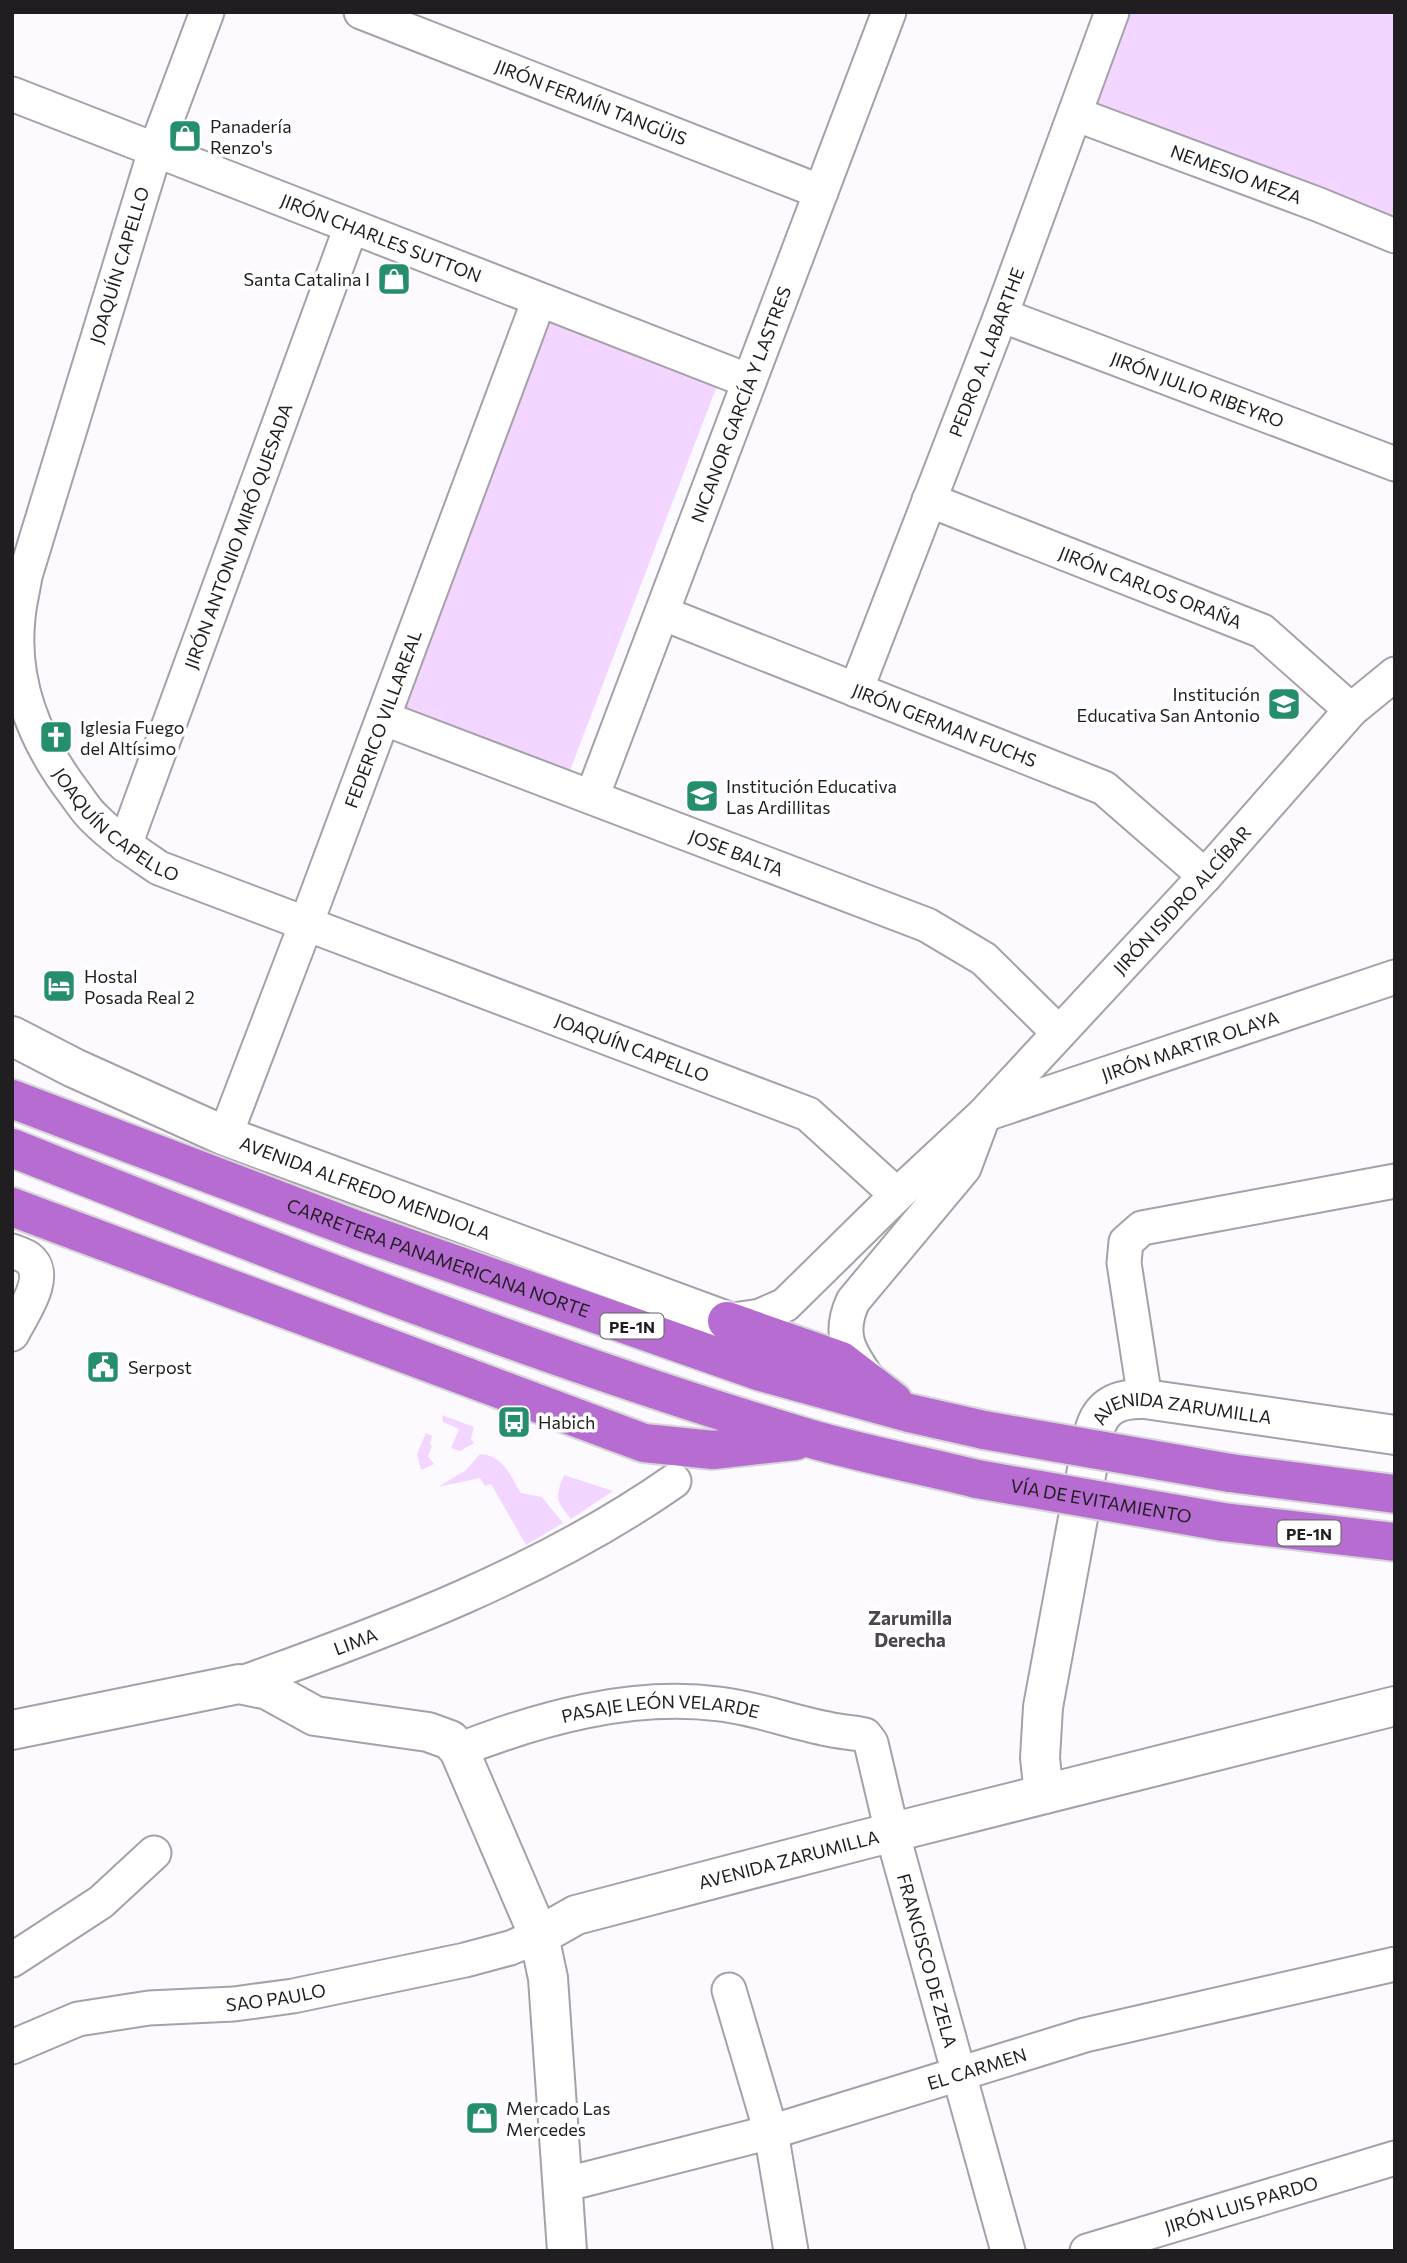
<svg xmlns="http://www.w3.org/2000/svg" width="1407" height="2263" viewBox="0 0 1407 2263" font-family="Commissioner,sans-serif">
  <rect width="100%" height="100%" fill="#fdfaff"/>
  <path fill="#f3d6ff" d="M1128,12H1395V223L1091,109Z
    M550,316L720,378L569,773L397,707Z
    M442,1415L474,1427L471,1439L474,1443L460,1451L451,1448L459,1429L443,1422Z
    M426,1433L432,1436L430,1444L432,1446L428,1456L434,1464L421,1470L417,1454Z
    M480,1454C503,1455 510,1475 521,1493L542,1497L563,1523L526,1545L491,1484L485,1486L480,1478L438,1487L466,1470Z
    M564,1475L613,1491L571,1519C555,1499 555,1498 564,1475Z"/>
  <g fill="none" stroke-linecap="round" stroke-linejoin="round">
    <defs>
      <g id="minor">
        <path id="s1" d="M207,12L155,151L25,576C23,590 19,604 18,618C11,684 36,743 75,794C81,802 87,812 95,819C114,838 137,853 159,868L808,1114L897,1195"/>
        <path id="s2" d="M361,12L821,192"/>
        <path id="s3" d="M12,94L749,381"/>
        <path id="s4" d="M1075,114L1317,204L1395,236"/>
        <path id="s5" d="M1001,315L1395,464"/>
        <path id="s6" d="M929,500L1262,631L1351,710"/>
        <path id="s7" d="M662,613L1104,788L1205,876"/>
        <path id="s8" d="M856,690L1001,315L1112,12"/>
        <path id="s9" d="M383,718L927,925L984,959L1059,1033"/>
        <path id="s10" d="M592,797L889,12"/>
        <path id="s11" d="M125,845L351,227"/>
        <path id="s12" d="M989,1113L1395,977"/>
        <path id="s13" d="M225,1136L306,924L539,300"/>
        <path d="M12,1251C17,1253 24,1255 28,1258C51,1275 22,1314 12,1334"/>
        <path id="s14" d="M727,1321L760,1316L785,1305L897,1195L984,1114L1205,876L1351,710L1395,674"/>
        <path d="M870,1382C850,1353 837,1336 853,1301L964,1168L982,1120"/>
        <path d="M1145,1399L1124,1263L1126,1242L1142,1228L1395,1181"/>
        <path id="s15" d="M239,1684C388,1631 544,1572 674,1481"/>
        <path id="s16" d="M459,1750C540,1718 631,1693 719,1704C756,1708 791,1722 828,1729C840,1732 852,1732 865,1735L871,1743L892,1832L1008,2251"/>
        <path d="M12,1960L101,1902L154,1853"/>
        <path d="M729,1990L771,2132L791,2251"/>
        <path id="s17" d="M12,2047L78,2019L149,2008L234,2004L293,1996L465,1960L510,1948L539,1936"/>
        <path id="s18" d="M563,2185L771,2132L1085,2035L1395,1964"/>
        <path id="s19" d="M1087,2251L1395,2158"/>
      </g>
      <path id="tertiary" d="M12,1730L239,1684L268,1690L315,1716L428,1732L450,1740L459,1750L539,1936"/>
      <g id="secondary">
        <path id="s20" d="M12,1036L74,1068L225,1136L727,1321"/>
        <path id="s21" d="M1044,1794L1040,1758L1043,1707L1094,1432C1101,1405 1119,1398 1145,1399L1395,1435"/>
        <path id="s22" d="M567,2251L548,1978L539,1936L576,1915L862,1840L1395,1706"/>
      </g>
      <g id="motorway">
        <path id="s23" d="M12,1099L357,1230L761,1372L909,1413L984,1430"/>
        <path d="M12,1148C275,1252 537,1357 808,1438C863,1454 921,1465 977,1479"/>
        <path d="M12,1207L644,1443L713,1450L795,1441"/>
        <path d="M727,1321L841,1361L893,1401"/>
        <path d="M1230,1473L1395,1494"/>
        <path d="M1223,1522L1395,1542"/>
      </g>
    </defs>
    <use href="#minor" stroke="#a6a0a8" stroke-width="37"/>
    <use href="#tertiary" stroke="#a6a0a8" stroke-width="42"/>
    <use href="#secondary" stroke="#a6a0a8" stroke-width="42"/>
    <use href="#motorway" stroke="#d7d6d7" stroke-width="42"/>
    <use href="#minor" stroke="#fff" stroke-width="33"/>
    <use href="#tertiary" stroke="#fff" stroke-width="38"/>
    <use href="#secondary" stroke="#fff" stroke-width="38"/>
    <use href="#motorway" stroke="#b66cd1" stroke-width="38"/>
    <defs>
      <g id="motorway-bridge">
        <path d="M984,1430L1230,1473"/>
        <path id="s24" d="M977,1479L1223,1522"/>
      </g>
    </defs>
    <use href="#motorway-bridge" stroke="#d7d6d7" stroke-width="42" stroke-linecap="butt"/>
    <use href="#motorway-bridge" stroke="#b66cd1" stroke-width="38"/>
  </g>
  <defs>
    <symbol id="shop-square" viewBox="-11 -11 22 22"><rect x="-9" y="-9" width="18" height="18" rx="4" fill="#258e6c" stroke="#fff"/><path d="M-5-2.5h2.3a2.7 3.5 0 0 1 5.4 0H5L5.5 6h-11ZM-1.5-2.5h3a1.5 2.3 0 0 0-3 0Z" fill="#fff"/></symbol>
    <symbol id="school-square" viewBox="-11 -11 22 22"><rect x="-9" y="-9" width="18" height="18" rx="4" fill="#258e6c" stroke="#fff"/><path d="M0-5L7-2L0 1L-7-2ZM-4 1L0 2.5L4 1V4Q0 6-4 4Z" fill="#fff"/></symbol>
    <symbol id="church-square" viewBox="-11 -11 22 22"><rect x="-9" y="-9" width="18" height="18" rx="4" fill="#258e6c" stroke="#fff"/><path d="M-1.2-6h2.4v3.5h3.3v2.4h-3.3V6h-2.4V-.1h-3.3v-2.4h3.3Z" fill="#fff"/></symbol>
    <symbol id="hotel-square" viewBox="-11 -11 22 22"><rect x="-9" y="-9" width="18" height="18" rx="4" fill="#258e6c" stroke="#fff"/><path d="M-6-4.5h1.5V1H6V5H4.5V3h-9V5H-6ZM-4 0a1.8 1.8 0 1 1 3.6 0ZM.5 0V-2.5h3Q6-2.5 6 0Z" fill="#fff"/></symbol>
    <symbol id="civic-square" viewBox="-11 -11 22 22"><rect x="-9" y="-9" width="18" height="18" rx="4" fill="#258e6c" stroke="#fff"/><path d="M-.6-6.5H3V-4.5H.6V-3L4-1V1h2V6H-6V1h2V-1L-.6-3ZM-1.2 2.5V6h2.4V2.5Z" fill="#fff"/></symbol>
    <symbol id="bus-square" viewBox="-11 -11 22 22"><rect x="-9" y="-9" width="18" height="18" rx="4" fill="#258e6c" stroke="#fff"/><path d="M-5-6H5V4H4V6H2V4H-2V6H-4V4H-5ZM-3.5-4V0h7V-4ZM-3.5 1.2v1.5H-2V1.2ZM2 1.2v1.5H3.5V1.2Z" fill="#fff"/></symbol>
  </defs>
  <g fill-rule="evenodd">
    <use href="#shop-square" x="166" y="117" width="38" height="38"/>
    <use href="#shop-square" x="375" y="260" width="38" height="38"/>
    <use href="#school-square" x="1265" y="685" width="38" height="38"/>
    <use href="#church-square" x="37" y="718" width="38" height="38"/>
    <use href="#school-square" x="683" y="777" width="38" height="38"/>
    <use href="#hotel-square" x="40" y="967" width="38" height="38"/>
    <use href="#civic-square" x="84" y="1348" width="38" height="38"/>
    <use href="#bus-square" x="495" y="1403" width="38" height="38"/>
    <use href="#shop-square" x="463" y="2099" width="38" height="38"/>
  </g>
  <g text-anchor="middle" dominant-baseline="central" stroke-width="7" stroke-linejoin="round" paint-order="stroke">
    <g fill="#fff" stroke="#636264" stroke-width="2">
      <rect x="600.5" y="1313.5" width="63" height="25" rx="5"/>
      <rect x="1277.5" y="1520.5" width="63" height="25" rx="5"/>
    </g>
    <g font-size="16" font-weight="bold" fill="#201e21">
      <text x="632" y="1326">PE-1N</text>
      <text x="1309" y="1533">PE-1N</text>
    </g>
    <g font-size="18" fill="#201e21" stroke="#fff">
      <text stroke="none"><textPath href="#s2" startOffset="247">JIRÓN FERMÍN TANGÜIS</textPath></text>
      <text stroke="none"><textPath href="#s4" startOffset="172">NEMESIO MEZA</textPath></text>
      <text stroke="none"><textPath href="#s3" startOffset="396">JIRÓN CHARLES SUTTON</textPath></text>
      <text transform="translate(119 265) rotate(-73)">JOAQUÍN CAPELLO</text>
      <text stroke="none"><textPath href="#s8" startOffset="362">PEDRO A. LABARTHE</textPath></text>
      <text stroke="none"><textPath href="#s5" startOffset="210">JIRÓN JULIO RIBEYRO</textPath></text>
      <text stroke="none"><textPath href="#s10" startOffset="420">NICANOR GARCÍA Y LASTRES</textPath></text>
      <text stroke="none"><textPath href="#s11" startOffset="329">JIRÓN ANTONIO MIRÓ QUESADA</textPath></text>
      <text stroke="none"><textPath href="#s6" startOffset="238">JIRÓN CARLOS ORAÑA</textPath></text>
      <text stroke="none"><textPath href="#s13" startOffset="446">FEDERICO VILLAREAL</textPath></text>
      <text stroke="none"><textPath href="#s7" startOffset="304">JIRÓN GERMAN FUCHS</textPath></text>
      <text stroke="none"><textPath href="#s1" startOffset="877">JOAQUÍN CAPELLO</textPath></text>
      <text stroke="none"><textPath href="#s9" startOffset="378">JOSE BALTA</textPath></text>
      <text stroke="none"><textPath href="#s14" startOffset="628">JIRÓN ISIDRO ALCÍBAR</textPath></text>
      <text stroke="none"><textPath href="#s12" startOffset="212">JIRÓN MARTIR OLAYA</textPath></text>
      <text stroke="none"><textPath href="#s1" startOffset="1444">JOAQUÍN CAPELLO</textPath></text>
      <text stroke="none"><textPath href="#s20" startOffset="385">AVENIDA ALFREDO MENDIOLA</textPath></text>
      <text stroke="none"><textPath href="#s23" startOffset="455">CARRETERA PANAMERICANA NORTE</textPath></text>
      <text stroke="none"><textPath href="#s21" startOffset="469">AVENIDA ZARUMILLA</textPath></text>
      <text stroke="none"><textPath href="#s24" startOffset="126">VÍA DE EVITAMIENTO</textPath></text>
      <text stroke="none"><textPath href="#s15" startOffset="124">LIMA</textPath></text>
      <text stroke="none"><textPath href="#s16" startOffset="208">PASAJE LEÓN VELARDE</textPath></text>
      <text stroke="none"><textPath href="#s22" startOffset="579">AVENIDA ZARUMILLA</textPath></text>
      <text stroke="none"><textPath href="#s16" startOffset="651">FRANCISCO DE ZELA</textPath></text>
      <text stroke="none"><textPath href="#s17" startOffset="271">SAO PAULO</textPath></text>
      <text stroke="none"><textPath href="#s18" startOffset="430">EL CARMEN</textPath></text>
      <text stroke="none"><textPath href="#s19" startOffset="161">JIRÓN LUIS PARDO</textPath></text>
    </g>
    <g font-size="18" fill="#201e21" stroke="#fff" text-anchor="start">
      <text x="210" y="126">Panadería<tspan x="210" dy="21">Renzo's</tspan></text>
      <text x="370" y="279" text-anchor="end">Santa Catalina I</text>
      <text x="1260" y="694" text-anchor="end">Institución<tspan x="1260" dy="21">Educativa San Antonio</tspan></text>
      <text x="80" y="727">Iglesia Fuego<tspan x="80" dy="21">del Altísimo</tspan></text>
      <text x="726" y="786">Institución Educativa<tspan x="726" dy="21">Las Ardillitas</tspan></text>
      <text x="84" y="976">Hostal<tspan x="84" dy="21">Posada Real 2</tspan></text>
      <text x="128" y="1367">Serpost</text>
      <text x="538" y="1422">Habich</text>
      <text x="506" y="2108">Mercado Las<tspan x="506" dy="21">Mercedes</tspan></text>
    </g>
    <g font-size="19" font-weight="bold" fill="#4a464c" stroke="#fff">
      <text x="910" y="1617">Zarumilla<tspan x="910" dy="22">Derecha</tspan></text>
    </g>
  </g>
  <rect width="1407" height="2263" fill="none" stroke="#201e21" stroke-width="28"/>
</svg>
